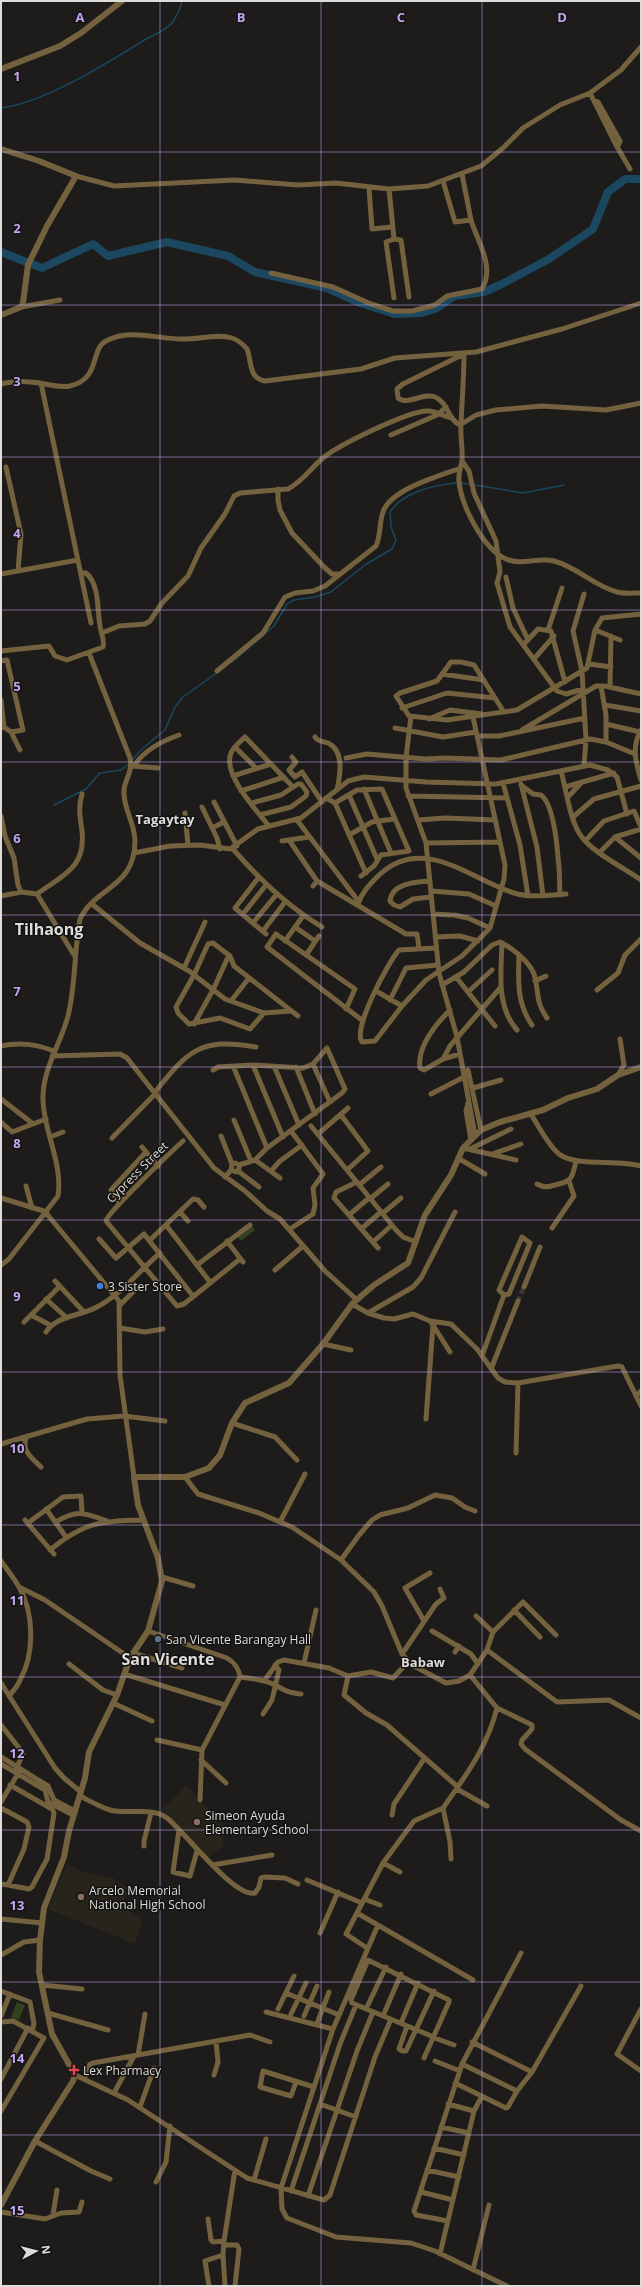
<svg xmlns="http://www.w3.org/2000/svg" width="642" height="2287" viewBox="0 0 642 2287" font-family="'Open Sans',sans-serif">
  <rect width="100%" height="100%" fill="#1d1c1a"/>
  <path fill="#26241b" d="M186,1785L223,1825V1847L207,1858L160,1812Z
    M67,1864L84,1872L113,1878L129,1889L121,1906L143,1919L135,1944L48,1909Z"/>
  <path fill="#344121" d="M250,1223L255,1230L241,1241L236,1235Z
    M17,2002L25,2005L19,2020L11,2017Z"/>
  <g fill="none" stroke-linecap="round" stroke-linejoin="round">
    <path stroke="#1b4860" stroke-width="1.5" d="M1,108C46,102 107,63 146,39C154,35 166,30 172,23C176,17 181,8 182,1
      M460,483L469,484
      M475,485L523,493L564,485
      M232,662L274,626L287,604L294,600L315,597L331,592L365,565L392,549L396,540L391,527L390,512C403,492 434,485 456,483
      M132,760L143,748L165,730L175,707L183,697L218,672
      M54,805L86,789L100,773L121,770L128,765"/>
    <path stroke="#1b4860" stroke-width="8" d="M1,252L42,268L93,244L108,256L167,242L228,256L255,272L327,288L360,303L395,314L422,313L437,308L454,296L484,292L502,284L549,259L593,229L608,192L625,179H641"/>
    <path stroke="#3a3937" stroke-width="5" stroke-dasharray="5 2.5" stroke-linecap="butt" d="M518,1301L524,1287"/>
    <path stroke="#74623f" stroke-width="5" d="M590,93L616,145L630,169
      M594,101L598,102L620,141L618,146
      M76,176L114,186L235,180L298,185L336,183L389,189L428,186L481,166L503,148L523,128L560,105L590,93L621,70L641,47
      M443,181L455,222L471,220L462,174
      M369,188L372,229L392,227
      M389,189L394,239
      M271,273L333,287L371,304L393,311H412L435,305L447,296L482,289C495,266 478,243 471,220
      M394,298L386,242L394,239L401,240L409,297
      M21,307L60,300
      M464,354C464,377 462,400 461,424C460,436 463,449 462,460C461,468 458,473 459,481C461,505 483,549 506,559C522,566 538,557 554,561C577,567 594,586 617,592C624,594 633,593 641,593
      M464,354L403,384L397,389L398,398C408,406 423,392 435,397C448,402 448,420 460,425L476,415L496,410L542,406L606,410L641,403
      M41,383L91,623
      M1,384C14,380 27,381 40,383C50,385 60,388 70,386C101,379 90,349 106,341C129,328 157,339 181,339C197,340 217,333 232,338C238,340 243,344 247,349C252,361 248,378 265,381L361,369L395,358L476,352L562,329L641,303
      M391,435L437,415L446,407
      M462,461L469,471L474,493L496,541L500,572L497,583L510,627L557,691L566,694L583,689
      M6,467L21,534L18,571
      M278,489V500L280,510L292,533L324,567L332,574H340
      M1,574L78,560
      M506,577L513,608L528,640
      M548,630L562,588
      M595,630L620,640
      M102,633L119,626L145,624L150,621L162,603L188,576L201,548L225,514L234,496L240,493L288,489C302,482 311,468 323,458C337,446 411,409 429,411C435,411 445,417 452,418
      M524,644L538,629L551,631L565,682
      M1,651L49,646L55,656L67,660L103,647C105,639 101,634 100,626C97,610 100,585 86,573H81
      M534,659L554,636
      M1,661L7,660L23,730L11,732
      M589,664L611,667
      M217,671L263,633L285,597L295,593L313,591L325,586L376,546C381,535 379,523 383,512C390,490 438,476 458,469
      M442,674L484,680
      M601,686L606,715V742
      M610,687L611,636
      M1,700L4,727
      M605,705L641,711
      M402,708L447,693L495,698
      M504,712L474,665L461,662H451L437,681L400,693L396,696L409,716L447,720L517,710L587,668L595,630L602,618L641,614
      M411,716L406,758V788L426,843L439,973L457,1037L475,1135
      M429,719L450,710L482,714
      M606,724L640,732
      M1,728L4,727L11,732L20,750
      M395,728L443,737L476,732
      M522,730L596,686H605L641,694
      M641,730C631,747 636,763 641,780
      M477,736H499L585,718
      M315,737C318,742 322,741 328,743C345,751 340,776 337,790
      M235,747L256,768
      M292,757L296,762L289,770L295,777L302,772L322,802
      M346,758L367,754L425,759L445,758L501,760L590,739L606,742L635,754
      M584,765L586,740L582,671L573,631L584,594
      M132,766L158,768
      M134,766C144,750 162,741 179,735
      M561,771C566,789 570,821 581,836C592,852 624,868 641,880
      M233,776L271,764
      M503,783L520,845L528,896
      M521,784L537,847L543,896
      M521,785L533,794L541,795C557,806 560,875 560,895
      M565,787L614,773
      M364,789L391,853
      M241,791L284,777
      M349,795L377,859
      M408,796L507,798
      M568,797L581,783
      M326,798L335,803L357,790L382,789L409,851L381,855L374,866L361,876
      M214,802L237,846
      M252,803L281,795L298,784H301L307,792L306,796L291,807L260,815
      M335,803L366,873
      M202,807L217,838L220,849
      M185,813L188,845
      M1,816L5,836L14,858L18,885L21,892
      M573,817L594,799L641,786
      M297,820L359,902
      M419,820L445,818L495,820
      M269,826C257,811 222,774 231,753C233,747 241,741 245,737L293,787
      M212,828L224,822
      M349,835L372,822L394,819
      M615,837L641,858
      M289,840L317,881L406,934H417L419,948
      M282,841L309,837
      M585,841L604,821L634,811L641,827
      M426,843L500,842
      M232,848C259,879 287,906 322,927
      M600,852L615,837L641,829
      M134,853L170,846L200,845L230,849L258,829L301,818L348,781L364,777L426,782L496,784L590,765L608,770L617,777L627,814
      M259,877L235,908L266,934
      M430,881C416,882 392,883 390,901L394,905L400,907L413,899L431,897
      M313,886L317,881
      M431,891L469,894L496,906
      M37,894L74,955
      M1,896L21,892L37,894C63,875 86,868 82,831C80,817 78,807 82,794
      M92,904L140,943L189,971L225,999L264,1013L290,1011
      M358,904C362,892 370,884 379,875C423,834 470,879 514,893C530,898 550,895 566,894
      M243,914L266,885
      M433,914L451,915
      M454,915L468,918L490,928
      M253,923L276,895
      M295,927L315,941
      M263,931L285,902
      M435,937L460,936L478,941
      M285,941L303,916
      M502,943C501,973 496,1006 517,1030
      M436,948L399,950C388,962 352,1030 362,1042L375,1041L402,1006L426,980L462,956L490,928L504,879L505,865L473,717
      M306,955L319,936
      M519,956C518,981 517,1004 532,1025
      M184,968L205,922
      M456,977L495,1026
      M535,981L546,976
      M442,985L464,972L492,945L500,942C512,948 529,961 534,974C540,993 534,999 547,1018
      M597,990L618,973L625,955L641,939
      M376,991L402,1006
      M468,992L492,970
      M390,1000L406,968L438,965
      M231,1001L249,978
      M346,1009L355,989L276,934L267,947L363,1021
      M450,1010C436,1024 417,1047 420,1068L424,1070L443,1059L460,1054
      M264,1013L250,1029L220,1018L189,1024L178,1013L176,1007L194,975L208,944L213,943L230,956L234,966L298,1016
      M194,1024L213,990L229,955
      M1,1046C18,1042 38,1044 53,1051
      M52,1056L120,1054L127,1058L214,1168L245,1191L267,1211L280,1219L325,1271L357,1300
      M443,1059L450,1046L501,987
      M313,1064L330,1102
      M253,1065L283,1137
      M274,1066L299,1125
      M296,1067L315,1114
      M234,1068L267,1148
      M213,1070L218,1067L253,1065L303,1068L313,1064L327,1048L345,1089L342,1093L267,1148L255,1160L239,1165
      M468,1070L481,1130
      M618,1075L624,1065L620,1039
      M473,1088L501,1080
      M155,1092C188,1051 200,1037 256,1047
      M431,1094L464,1077
      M1,1099L32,1123
      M468,1103L466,1111L471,1140
      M530,1113C539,1126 547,1144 559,1154C576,1167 617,1159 641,1166
      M341,1115L368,1151L347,1170
      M234,1120L251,1161
      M1,1122L12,1132L46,1119
      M311,1126L396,1230L403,1237L416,1242
      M318,1134L348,1108
      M221,1136L232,1164
      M50,1137L63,1132
      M112,1138L156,1093
      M183,1141C172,1151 106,1214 106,1221L177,1306L184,1304L240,1259
      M142,1147L158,1166
      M463,1148L516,1160
      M470,1149L511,1129
      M492,1154L521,1144
      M458,1158L485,1174
      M255,1160L280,1178
      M238,1171L259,1187
      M271,1171L280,1161L302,1145
      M225,1177L231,1170L232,1164L235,1163L239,1165V1169L236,1172L231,1170
      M357,1182L336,1192L334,1198L378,1248
      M537,1184C544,1188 548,1187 555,1185C573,1181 572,1178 576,1161
      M359,1185L381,1167
      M26,1186L32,1208
      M1,1198L47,1212
      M370,1199L388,1184
      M120,1203L111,1190L146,1152
      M180,1212L188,1221
      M46,1213L119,1301L120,1375L134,1477
      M383,1213L401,1198
      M349,1215L369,1198
      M166,1225L210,1282
      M552,1228L574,1196L569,1181
      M290,1229L313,1214L315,1205L313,1188L323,1174L291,1131
      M361,1229L381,1212
      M522,1237L530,1243L509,1294L504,1295L499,1290Z
      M99,1239L116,1258L144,1234L193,1296
      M150,1240L193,1199L198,1200L204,1207
      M227,1241L243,1262
      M373,1242L392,1225
      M1,1265L9,1259L58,1196C63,1163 44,1133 43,1100C42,1069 61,1044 68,1016C76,984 74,950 80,919C95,887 135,888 135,841C135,824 124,810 124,793C123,780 133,775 130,758L89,653
      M197,1265L250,1225
      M275,1270L303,1246
      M55,1281L84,1312
      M524,1287L540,1247
      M46,1299L67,1318
      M352,1304L368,1313L384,1318L394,1319L413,1314L430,1321L451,1324L477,1349L498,1378L505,1382L518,1383L618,1366L622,1367L641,1406
      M119,1306L137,1288
      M368,1313L413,1287L421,1278L455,1212
      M31,1315L50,1325
      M24,1322L60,1286
      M433,1325L450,1352
      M120,1328L145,1332L163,1329
      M46,1332C56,1316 79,1316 95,1308C121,1295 138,1272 160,1253
      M323,1344L351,1350
      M482,1356L504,1295
      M491,1369L518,1301
      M636,1396L641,1391
      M426,1419L433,1325L430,1321
      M232,1423L275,1437L297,1460
      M27,1436C20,1450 32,1458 41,1467
      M1,1444L87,1419L124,1416L165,1421
      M516,1453L518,1383
      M185,1477L198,1494L259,1513L292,1527L341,1560L374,1592L382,1606L402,1654L412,1665L446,1683L459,1681L470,1675L487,1650L493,1632L523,1602L556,1635
      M46,1509L66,1537
      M25,1520L54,1554
      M56,1522C77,1509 85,1513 107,1521
      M280,1522L305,1474
      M28,1523L63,1497L81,1496L82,1513
      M50,1550C84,1522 101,1521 143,1520
      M341,1560L359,1535L372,1520L380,1515L408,1508L435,1495L452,1498L465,1507L475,1511
      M1,1561C7,1569 14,1578 19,1587C34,1612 35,1654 20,1680C18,1686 13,1691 9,1696
      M162,1577L193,1586
      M19,1587L45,1600L130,1658
      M514,1610L540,1637
      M476,1616L493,1632
      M424,1621L405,1588L430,1573
      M148,1631L227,1658C235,1663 239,1668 240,1677L202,1750L200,1800
      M432,1631L471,1654L478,1664
      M487,1650L557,1702L609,1700L641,1718
      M455,1652L459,1646
      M133,1653L182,1668
      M402,1654L436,1604L444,1598L440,1589
      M304,1663L316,1610
      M69,1664L103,1690L117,1695
      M124,1674L225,1705
      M470,1675L497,1708L532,1725V1729L522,1740L521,1744L525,1749L621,1820L641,1831
      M348,1676L371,1672L393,1678L408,1662
      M240,1677C251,1679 265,1679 275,1685C286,1691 287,1692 301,1694
      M264,1681L278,1662L284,1660L329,1668L348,1676L344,1695L366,1713L387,1725L458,1787
      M1,1683L55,1768L64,1778L81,1792
      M113,1703L152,1721
      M263,1714L272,1700L279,1670L275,1665
      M1,1725L23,1753L16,1770
      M157,1740L202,1750
      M1,1757L48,1786L54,1800L75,1811
      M201,1760L226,1783
      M1,1764L45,1790L48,1802L73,1815
      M457,1789L487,1806
      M80,1796C90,1801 100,1807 110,1810C128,1815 151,1806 167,1818C184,1831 234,1898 255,1893L259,1887L261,1878L264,1877L285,1878L298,1884
      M1,1802L19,1772
      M1,1808L27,1822L29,1827L24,1849L8,1885L1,1884
      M392,1815L394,1804L424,1759
      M179,1830L173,1872L190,1876L197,1851
      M144,1846V1841L151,1813
      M451,1859L450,1842L443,1808C466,1775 487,1748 497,1708
      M383,1863L400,1872
      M212,1865L272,1855
      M307,1880L362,1903
      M8,1885L29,1889L32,1887L47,1859L54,1813L52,1809L10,1785
      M364,1899L380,1905
      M357,1913L473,1980
      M1,1919L42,1923
      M378,1925L333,2029L281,2188L282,2209L287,2218L336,2237L411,2243L435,2251L507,2286
      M320,1933L338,1892
      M367,1948L346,1934L383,1863L414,1821L443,1808
      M1,1955L24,1942L40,1940
      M42,1985L82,1989
      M1,1991L30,2002L34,2024L32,2031
      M286,1993L339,2015
      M278,2009L294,1976
      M366,2009L386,1967
      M641,2009L617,2054L641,2071
      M266,2012L333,2029
      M48,2013L108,2030
      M291,2014L306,1983
      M1,2016L10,1994
      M304,2016L317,1986
      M383,2016L401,1974
      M318,2021L329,1992
      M1,2022L13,2021L44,2038
      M401,2023L418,1983
      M407,2026L399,2049L402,2051H406L434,1991
      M472,2042L532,2072
      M138,2055L145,2014
      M424,2058L449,2002V2000L368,1960L351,2000L352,2003L429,2035L432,2037L454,2045
      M435,2061L460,2071
      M462,2064L517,2091
      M75,2075L128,2100L247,2178L324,2200L330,2195L375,2057L391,2019
      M214,2075L218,2062L216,2041
      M1,2079L28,2028
      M84,2079L90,2064L93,2063L250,2035L270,2042
      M296,2082L291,2096L260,2087L263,2071L314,2087
      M455,2083L506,2108L508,2107L517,2091L532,2072L581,1986
      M114,2093L134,2056
      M320,2104L356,2117
      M448,2104L474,2111
      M140,2107L154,2068
      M1,2111L44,2038
      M441,2127L469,2133
      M35,2141L91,2171L110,2179
      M434,2148L464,2155
      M427,2170L459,2177
      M254,2180L266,2139
      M156,2182L166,2162L170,2126
      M291,2191L340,2044L356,2005
      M421,2192L453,2200
      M308,2196L357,2051L373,2012
      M1,2212L45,2219L61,2213L79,2212L82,2202
      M53,2215L57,2190
      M208,2219L211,2240L213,2242L224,2241L235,2170
      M448,2221L416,2215L414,2211L462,2064L521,1953
      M224,2245H237L239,2249L235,2286
      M440,2254L474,2111L482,2096
      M223,2255L225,2286
      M473,2270L489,2205
      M209,2286L205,2261L223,2255L224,2241"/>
    <path stroke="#74623f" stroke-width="6" d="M1,69L60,46L81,33L122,1
      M1,149L39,161L76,176L47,226L28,265L23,303L21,307L1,315
      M1,2205L35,2141L73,2081L75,2075L52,2034L39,1972L40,1940L44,1908L64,1857L69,1831L85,1778L89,1752L117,1695L130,1658L148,1631L162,1581L158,1558L138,1505L134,1477H185L209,1468L220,1455L232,1423L245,1403L289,1383L323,1344L352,1304L374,1285L408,1263L425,1215L451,1175L463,1148L481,1130L500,1122L543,1110L568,1098L597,1089L618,1075L641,1067"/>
  </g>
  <path fill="none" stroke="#c3a7f2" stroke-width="1" stroke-opacity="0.55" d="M160,1V2286M321,1V2286M482,1V2286M1,152H641M1,305H641M1,457H641M1,610H641M1,762H641M1,915H641M1,1067H641M1,1220H641M1,1372H641M1,1525H641M1,1677H641M1,1830H641M1,1982H641M1,2135H641"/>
  <circle fill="#3f7fe0" stroke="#141311" stroke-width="1.5" cx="100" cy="1286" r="4"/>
  <circle fill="#5c6f8a" stroke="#141311" stroke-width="1.5" cx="158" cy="1639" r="4"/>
  <g fill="#8d6e63" stroke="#141311" stroke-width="1.5">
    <circle cx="197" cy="1822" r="4"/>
    <circle cx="81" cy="1897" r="4"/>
  </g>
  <path fill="#e0444e" stroke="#141311" stroke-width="1.5" d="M72 2064h4v4h4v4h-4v4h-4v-4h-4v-4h4z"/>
  <g text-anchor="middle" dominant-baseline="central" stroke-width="3" stroke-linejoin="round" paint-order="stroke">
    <g font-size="12" fill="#dedddb" stroke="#141311">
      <text transform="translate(137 1172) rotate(-45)">Cypress Street</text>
    </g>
    <g font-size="12" fill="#dedddb" stroke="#141311" text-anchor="start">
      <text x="108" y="1286">3 Sister Store</text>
      <text x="166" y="1639">San Vicente Barangay Hall</text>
      <text x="205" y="1815">Simeon Ayuda<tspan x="205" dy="14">Elementary School</tspan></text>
      <text x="89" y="1890">Arcelo Memorial<tspan x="89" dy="14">National High School</tspan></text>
      <text x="83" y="2070">Lex Pharmacy</text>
    </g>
    <g font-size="13" font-weight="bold" fill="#dedddb" stroke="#141311">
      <text x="165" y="819">Tagaytay</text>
      <text x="423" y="1662">Babaw</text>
    </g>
    <g font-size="16" font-weight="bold" fill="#dedddb" stroke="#141311">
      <text x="49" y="929">Tilhaong</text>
      <text x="168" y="1659">San Vicente</text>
    </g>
  </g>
  <g font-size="13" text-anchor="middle" font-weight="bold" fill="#c3a7f2" stroke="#141311" stroke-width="3" stroke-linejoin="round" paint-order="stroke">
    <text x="80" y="22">A</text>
    <text x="241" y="22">B</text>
    <text x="401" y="22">C</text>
    <text x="562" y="22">D</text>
    <text x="17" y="81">1</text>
    <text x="17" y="233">2</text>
    <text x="17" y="386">3</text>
    <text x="17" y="538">4</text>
    <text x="17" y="691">5</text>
    <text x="17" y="843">6</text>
    <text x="17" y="996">7</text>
    <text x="17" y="1148">8</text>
    <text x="17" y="1301">9</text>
    <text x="17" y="1453">10</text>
    <text x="17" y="1605">11</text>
    <text x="17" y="1758">12</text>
    <text x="17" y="1910">13</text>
    <text x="17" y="2063">14</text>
    <text x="17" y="2215">15</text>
  </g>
  <rect width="642" height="2287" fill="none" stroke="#dedddb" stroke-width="4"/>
  <g transform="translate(36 2251) rotate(83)" stroke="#141311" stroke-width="3" paint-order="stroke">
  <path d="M0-3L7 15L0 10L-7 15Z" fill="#dedddb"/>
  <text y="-6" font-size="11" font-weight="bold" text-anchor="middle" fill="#dedddb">N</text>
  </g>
</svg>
